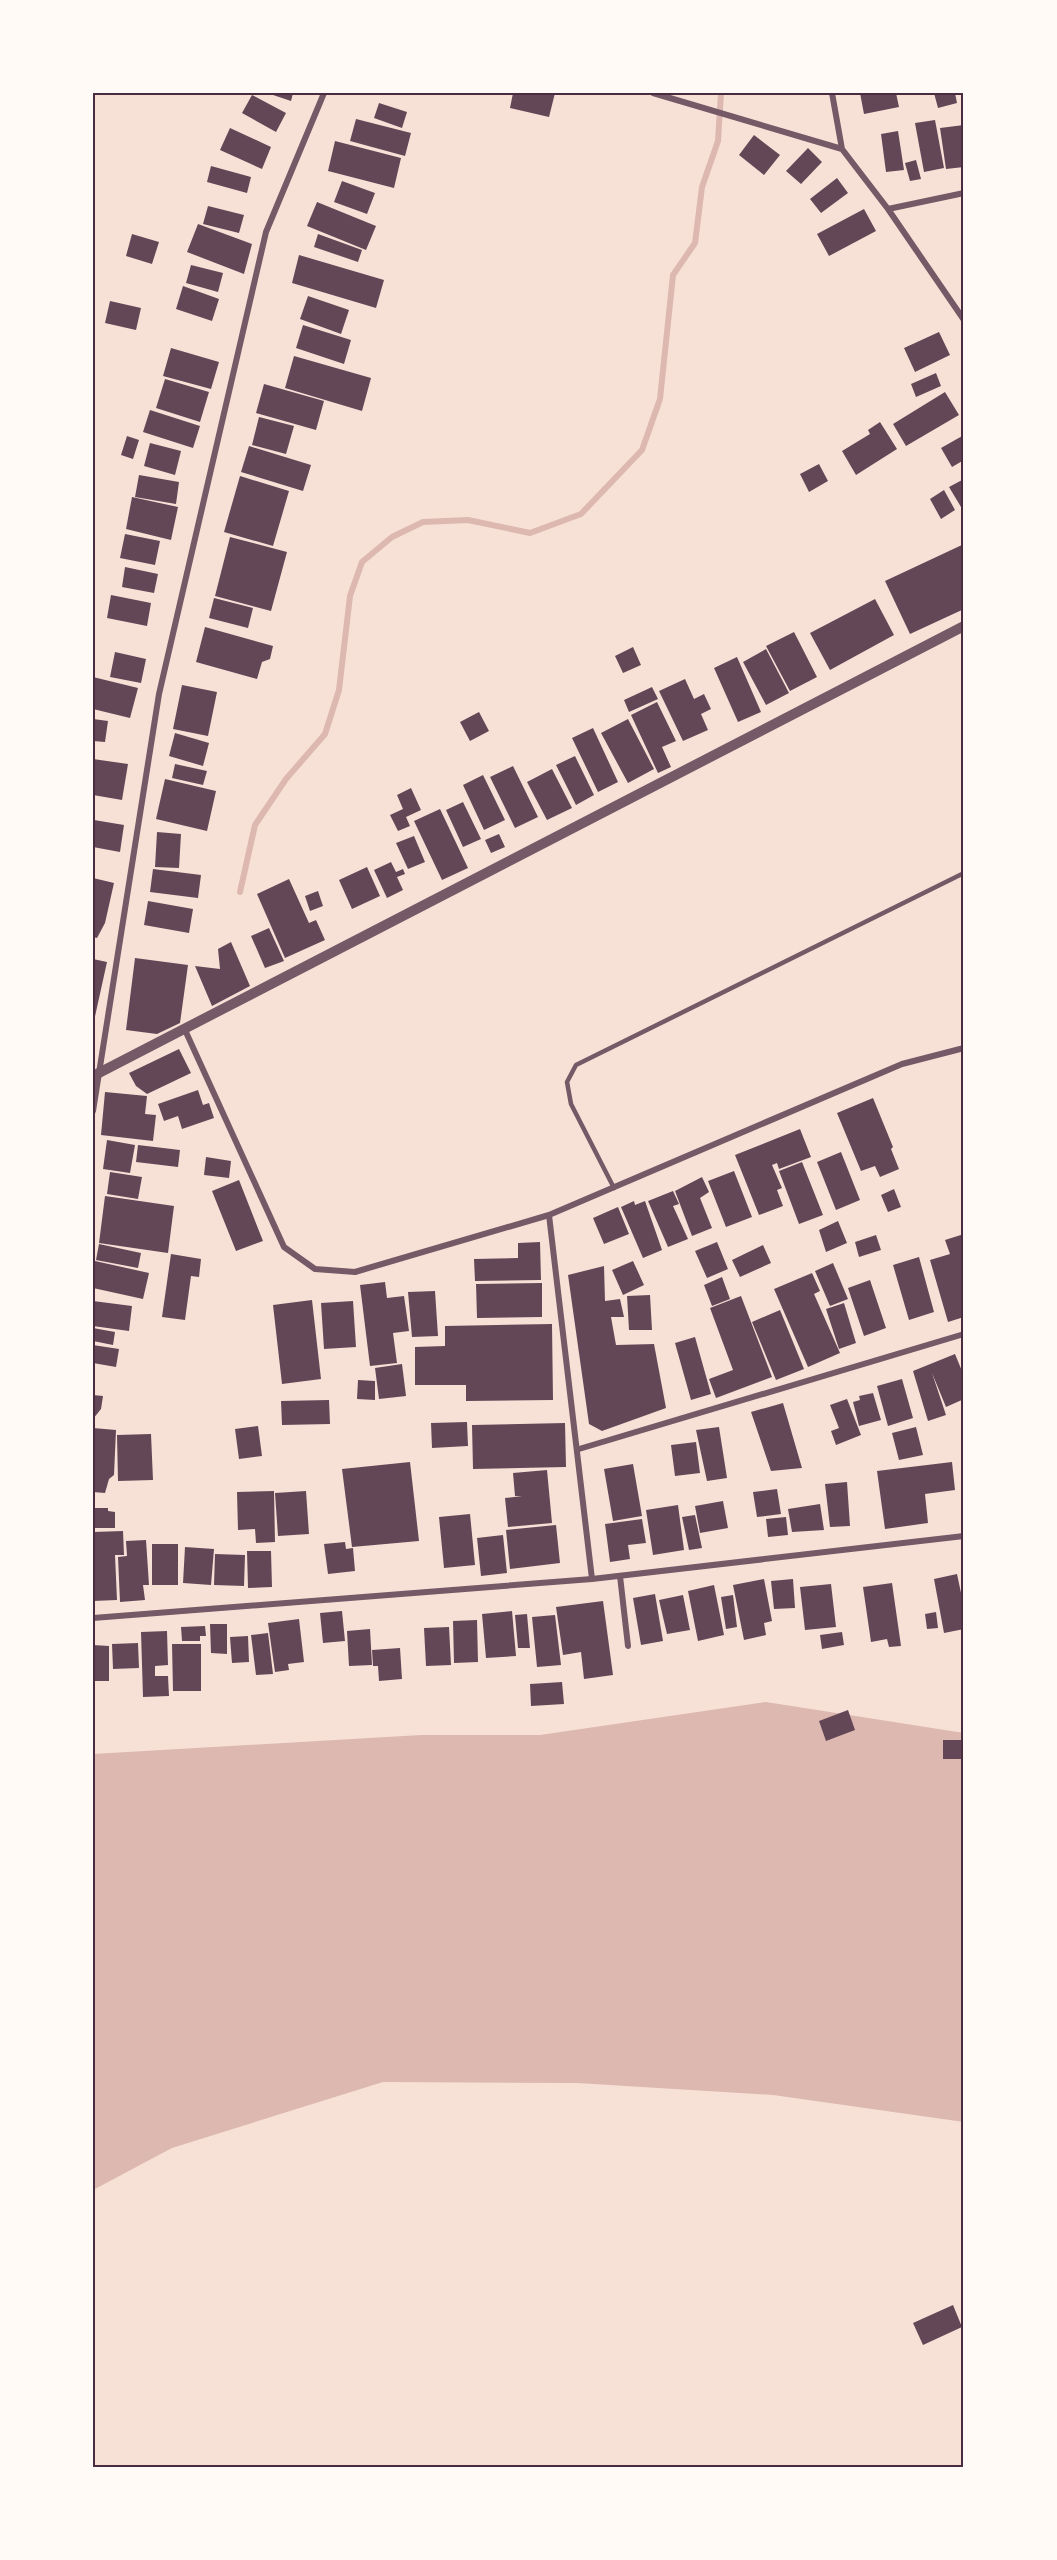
<svg xmlns="http://www.w3.org/2000/svg" width="1057" height="2560" viewBox="0 0 1057 2560" font-family="'Public Sans',sans-serif">
  <rect width="100%" height="100%" fill="#f7e1d7"/>
  <path fill="#dcb8b0" d="M766,1702L964,1733V2122L773,2095L577,2083L383,2082L172,2148L93,2190V1754L421,1735H540Z"/>
  <g fill="none" stroke-linecap="round" stroke-linejoin="round">
    <path stroke="#dcb8b0" stroke-width="6" d="M240,892L255,825L286,779L325,734L339,690L350,596L362,562L392,537L423,522L468,520L530,533L581,514L642,450L660,399L673,275L695,243L702,187L718,141L721,93"/>
  </g>
  <path fill="#644757" d="M267,93H293L291,101Z
    M513,93H555L549,117L510,108Z
    M860,93H896L899,107L864,114Z
    M934,93H955L957,103L938,108Z
    M252,95L286,113L276,132L242,113Z
    M379,103L407,112L402,128L374,118Z
    M356,119L411,133L405,156L350,141Z
    M935,120L944,168L924,172L915,123Z
    M964,125V167L946,169L940,128Z
    M230,128L271,147L262,169L220,150Z
    M898,131L904,170L886,172L881,134Z
    M754,135L780,155L764,175L739,155Z
    M335,141L401,158L394,188L328,171Z
    M808,148L822,162L801,184L786,171Z
    M916,160L921,179L910,181L905,163Z
    M211,166L251,177L247,193L207,182Z
    M837,178L848,193L821,213L810,199Z
    M342,181L375,193L367,214L334,202Z
    M317,202L376,226L366,250L307,226Z
    M208,206L244,215L239,233L203,224Z
    M864,209L876,231L829,256L817,234Z
    M198,224L252,244L244,274L187,252Z
    M132,234L159,242L152,264L126,256Z
    M318,234L362,250L358,262L314,247Z
    M299,255L384,280L376,308L292,283Z
    M191,265L223,273L218,292L186,283Z
    M183,286L219,299L212,321L176,309Z
    M308,296L349,310L341,334L300,319Z
    M110,301L141,308L136,330L105,323Z
    M303,325L351,340L344,364L296,348Z
    M939,332L950,355L915,372L904,348Z
    M171,348L219,362L211,389L163,376Z
    M294,356L371,378L362,411L285,388Z
    M936,373L941,386L916,397L911,384Z
    M165,379L209,392L200,422L156,408Z
    M264,384L324,401L316,430L256,413Z
    M945,392L959,415L906,446L893,424Z
    M150,410L200,426L193,448L143,432Z
    M259,417L294,426L286,454L252,445Z
    M880,422L897,449L856,475L842,451L870,434L868,430Z
    M964,435V460L952,467L941,448Z
    M127,436L139,440L133,459L121,455Z
    M150,443L181,451L175,475L144,466Z
    M249,446L311,465L303,491L241,472Z
    M819,464L828,481L809,492L800,474Z
    M139,475L179,482L176,504L135,497Z
    M240,476L289,491L273,546L224,532Z
    M964,479V512L949,487Z
    M944,490L955,510L941,519L930,499Z
    M132,497L178,507L171,540L126,529Z
    M125,534L160,541L155,565L120,558Z
    M230,537L287,552L271,611L215,596Z
    M964,544V609L910,634L885,581Z
    M125,567L158,574L154,593L122,587Z
    M111,595L151,603L147,626L107,618Z
    M214,598L253,608L248,628L209,618Z
    M875,599L894,635L830,670L810,633Z
    M205,627L273,646L270,659L262,662L257,679L196,662Z
    M794,632L817,677L790,691L766,646Z
    M633,647L641,665L623,673L615,656Z
    M766,649L789,693L766,705L743,662Z
    M115,652L146,659L141,683L110,677Z
    M737,657L761,712L738,722L714,668Z
    M93,677L138,688L130,718L93,709Z
    M685,679L694,699L704,694L711,709L701,714L708,730L683,741L659,691Z
    M182,685L217,692L208,736L173,729Z
    M652,687L658,699L629,712L624,700Z
    M657,702L676,741L662,747L671,767L658,773L631,715Z
    M479,712L489,731L470,741L460,722Z
    M93,719L108,721L105,742L93,741Z
    M628,719L654,769L628,783L601,733Z
    M593,728L618,782L598,792L572,738Z
    M175,733L209,743L203,766L169,756Z
    M575,756L594,795L576,805L556,765Z
    M93,759L128,764L122,800L93,795Z
    M175,764L207,771L203,785L172,778Z
    M513,766L538,817L515,828L490,777Z
    M552,769L572,808L547,820L527,782Z
    M483,775L505,820L484,830L463,785Z
    M165,779L216,791L207,831L156,819Z
    M411,788L421,810L406,817L410,826L398,831L390,815L403,809L397,795Z
    M463,802L481,839L463,847L446,810Z
    M440,809L468,868L442,880L414,821Z
    M94,820L124,825L120,852L93,847Z
    M157,832L181,834L179,868L155,867Z
    M499,834L505,847L491,853L485,840Z
    M414,836L425,862L408,869L396,843Z
    M391,862L396,872L403,869L405,874L397,877L403,890L387,898L374,870Z
    M367,867L380,896L352,909L339,880Z
    M153,869L201,875L198,898L150,892Z
    M93,878L114,883L105,923L97,938L93,937Z
    M289,879L309,923L316,920L325,940L285,958L257,894Z
    M318,891L323,906L310,911L305,896Z
    M148,901L193,909L189,933L144,925Z
    M269,928L284,961L265,968L251,936Z
    M231,942L250,986L212,1006L195,966L220,969L218,949Z
    M135,958L188,965L180,1023L157,1034L126,1030Z
    M93,959L107,962L94,1021H93Z
    M179,1049L191,1073L147,1094L136,1086L129,1073Z
    M198,1090L203,1105L209,1103L214,1118L182,1129L178,1116L164,1121L158,1104Z
    M105,1092L147,1096L145,1114L156,1115L153,1141L101,1135Z
    M873,1098L893,1147L891,1149L899,1169L880,1177L875,1166L861,1171L837,1113Z
    M800,1129L811,1157L779,1169L777,1163L772,1165L782,1188L777,1190L783,1206L759,1215L735,1155Z
    M107,1140L135,1145L130,1173L103,1169Z
    M138,1145L180,1150L178,1167L136,1162Z
    M841,1152L860,1200L836,1210L817,1162Z
    M206,1157L231,1161L229,1178L204,1175Z
    M802,1162L823,1215L799,1224L779,1171Z
    M734,1171L752,1217L726,1227L708,1181Z
    M110,1172L142,1177L138,1199L107,1194Z
    M702,1177L709,1192L700,1198L712,1228L692,1236L675,1191Z
    M239,1180L263,1241L236,1251L212,1191Z
    M894,1189L901,1207L888,1212L881,1195Z
    M673,1191L679,1204L673,1206L688,1239L668,1247L648,1201Z
    M105,1196L174,1206L168,1253L99,1243Z
    M634,1201L635,1205L645,1201L662,1250L643,1258L621,1207Z
    M618,1207L629,1234L604,1244L593,1218Z
    M838,1221L847,1243L826,1252L819,1230Z
    M964,1234V1317L948,1322L930,1260L950,1254L945,1240Z
    M876,1235L881,1250L859,1257L855,1242Z
    M540,1242L541,1280L475,1281L474,1259L518,1258V1243Z
    M717,1242L728,1269L707,1278L695,1251Z
    M99,1244L141,1253L138,1268L96,1260Z
    M763,1245L771,1263L740,1277L732,1260Z
    M171,1254L201,1259L199,1277L191,1276L185,1320L162,1317Z
    M919,1257L934,1312L909,1320L893,1265Z
    M95,1261L149,1273L143,1299L93,1288Z
    M633,1261L644,1285L623,1295L612,1270Z
    M833,1263L848,1299L830,1306L815,1271Z
    M604,1266L605,1301L620,1299L624,1317H611L616,1345L654,1344L666,1408L602,1431L589,1424L568,1275Z
    M812,1273L820,1291L814,1294L840,1353L808,1367L774,1289Z
    M722,1277L730,1299L712,1306L704,1285Z
    M870,1280L886,1328L864,1336L848,1288Z
    M385,1282L387,1298L404,1296L409,1331L393,1333L397,1363L370,1366L360,1285Z
    M542,1283V1317L477,1318L476,1284Z
    M435,1291L438,1336L412,1337L408,1292Z
    M650,1295L652,1330H629L627,1296Z
    M741,1296L772,1377L716,1398L709,1379L733,1370L710,1308Z
    M312,1300L321,1379L282,1384L273,1305Z
    M93,1301L132,1306L129,1331L93,1326Z
    M353,1301L356,1347L324,1349L321,1303Z
    M844,1303L856,1343L839,1349L826,1309Z
    M780,1310L804,1369L776,1380L752,1322Z
    M552,1324L553,1400L466,1401V1385H415V1347L445,1346V1326Z
    M93,1328L115,1332L113,1345L93,1341Z
    M695,1337L711,1394L691,1400L675,1343Z
    M93,1345L119,1349L116,1367L93,1363Z
    M955,1354L964,1376V1399L946,1407L932,1373L946,1415L928,1421L913,1371Z
    M402,1364L406,1396L379,1399L375,1368Z
    M902,1379L913,1418L888,1426L877,1386Z
    M358,1380L375,1381V1400L357,1399Z
    M873,1393L881,1420L859,1426L853,1402L860,1400L859,1396Z
    M93,1395L103,1396L101,1409L93,1419Z
    M847,1399L861,1435L836,1445L831,1431L839,1428L830,1405Z
    M329,1400L330,1424L282,1425L281,1401Z
    M783,1403L802,1468L771,1471L751,1412Z
    M467,1422L468,1446L432,1448L431,1423Z
    M565,1423L566,1467L473,1469L472,1425Z
    M258,1426L262,1456L239,1459L235,1429Z
    M719,1427L727,1478L707,1481L696,1430Z
    M916,1427L923,1455L899,1460L892,1433Z
    M93,1428L116,1430L114,1475L109,1479L105,1493L93,1492Z
    M151,1434L153,1480L118,1481L117,1435Z
    M696,1442L700,1473L675,1476L671,1445Z
    M410,1462L419,1541L352,1547L342,1469Z
    M952,1462L955,1490L925,1494L928,1523L885,1529L877,1471Z
    M633,1464L642,1516L613,1521L604,1469Z
    M547,1470L552,1523L508,1527L505,1498L522,1496H515L513,1473Z
    M847,1482L850,1526L830,1527L825,1484Z
    M777,1489L781,1514L757,1517L753,1492Z
    M274,1491L275,1542L256,1543L255,1529L238,1530L237,1492Z
    M306,1491L309,1534L278,1536L275,1493Z
    M723,1501L728,1528L700,1533L695,1506Z
    M820,1504L824,1530L792,1532L788,1509Z
    M678,1505L684,1550L653,1555L646,1510Z
    M93,1508H108V1511L115,1512V1528H93Z
    M470,1514L475,1565L444,1568L439,1517Z
    M695,1515L702,1548L689,1550L682,1517Z
    M786,1517L788,1535L768,1537L766,1519Z
    M642,1519L646,1543L628,1545L630,1559L610,1562L605,1524Z
    M556,1525L560,1563L510,1569L506,1530Z
    M123,1531L124,1555H115L117,1600L93,1601V1532Z
    M503,1535L507,1573L481,1576L477,1538Z
    M146,1540L149,1585H143L145,1600L120,1602L118,1557L127,1556L126,1541Z
    M345,1542L346,1549L353,1548L355,1571L328,1574L324,1544Z
    M152,1544H178V1585H152Z
    M185,1547L214,1549L211,1585L183,1583Z
    M247,1551H271L272,1587L248,1588Z
    M215,1554L245,1555L244,1586L214,1585Z
    M957,1574L964,1607V1629L944,1633L934,1579Z
    M764,1579L772,1621L764,1623L766,1635L744,1640L733,1585Z
    M793,1579L795,1608L774,1609L771,1581Z
    M892,1583L901,1646L889,1647L887,1639L871,1642L863,1587Z
    M831,1584L836,1627L805,1630L800,1587Z
    M714,1585L724,1635L698,1641L688,1591Z
    M655,1594L663,1641L641,1645L633,1598Z
    M683,1595L690,1630L667,1634L659,1600Z
    M733,1595L737,1627L726,1629L721,1597Z
    M603,1601L613,1675L584,1679L581,1652L563,1655L556,1607Z
    M342,1611L345,1641L323,1643L320,1613Z
    M512,1611L516,1656L486,1658L482,1614Z
    M936,1612L938,1628L927,1629L925,1614Z
    M527,1614L530,1648H518L515,1615Z
    M555,1615L561,1665L537,1667L532,1617Z
    M299,1619L304,1662L288,1664L289,1670L275,1672L268,1623Z
    M477,1620L478,1662L454,1663L453,1621Z
    M210,1624H227V1654L211,1653Z
    M205,1626L206,1636H200V1641H182L181,1627Z
    M449,1627L451,1665L426,1666L424,1628Z
    M370,1629L372,1665L349,1666L347,1631Z
    M167,1631L168,1665L155,1666V1676H168L169,1696L143,1697L141,1632Z
    M842,1632L844,1645L822,1649L820,1635Z
    M268,1633L273,1674L256,1675L251,1635Z
    M248,1636L249,1662L232,1663L230,1637Z
    M138,1643L139,1668L113,1669L112,1644Z
    M172,1644H201V1691H173Z
    M93,1645L109,1646V1681H93Z
    M400,1648L402,1679L379,1681L378,1666H373L372,1650Z
    M562,1682L564,1704L531,1706L530,1684Z
    M848,1710L855,1730L826,1741L819,1721Z
    M943,1740H964V1759H943Z
    M953,2305L962,2327L923,2345L913,2323Z"/>
  <g fill="none" stroke-linecap="round" stroke-linejoin="round">
    <path stroke="#755966" stroke-width="4.5" d="M614,1188L571,1104L567,1082L576,1065L964,873"/>
    <path stroke="#755966" stroke-width="6" d="M653,93L842,149
      M832,93L842,149L888,209L964,320
      M888,209L964,193
      M185,1030L284,1247L315,1269L355,1272L549,1215L902,1064L964,1048
      M93,1111L159,694L266,232L324,93
      M549,1215L592,1579
      M579,1449L964,1334
      M620,1576L628,1646
      M93,1618L592,1579L964,1536"/>
    <path stroke="#755966" stroke-width="10" d="M93,1076L964,626"/>
  </g>
  <rect width="1057" height="2560" fill="none" stroke="#fffaf5" stroke-width="189"/>
  <rect x="94" y="94" width="868" height="2372" fill="none" stroke="#4a2c40" stroke-width="2"/>
</svg>
